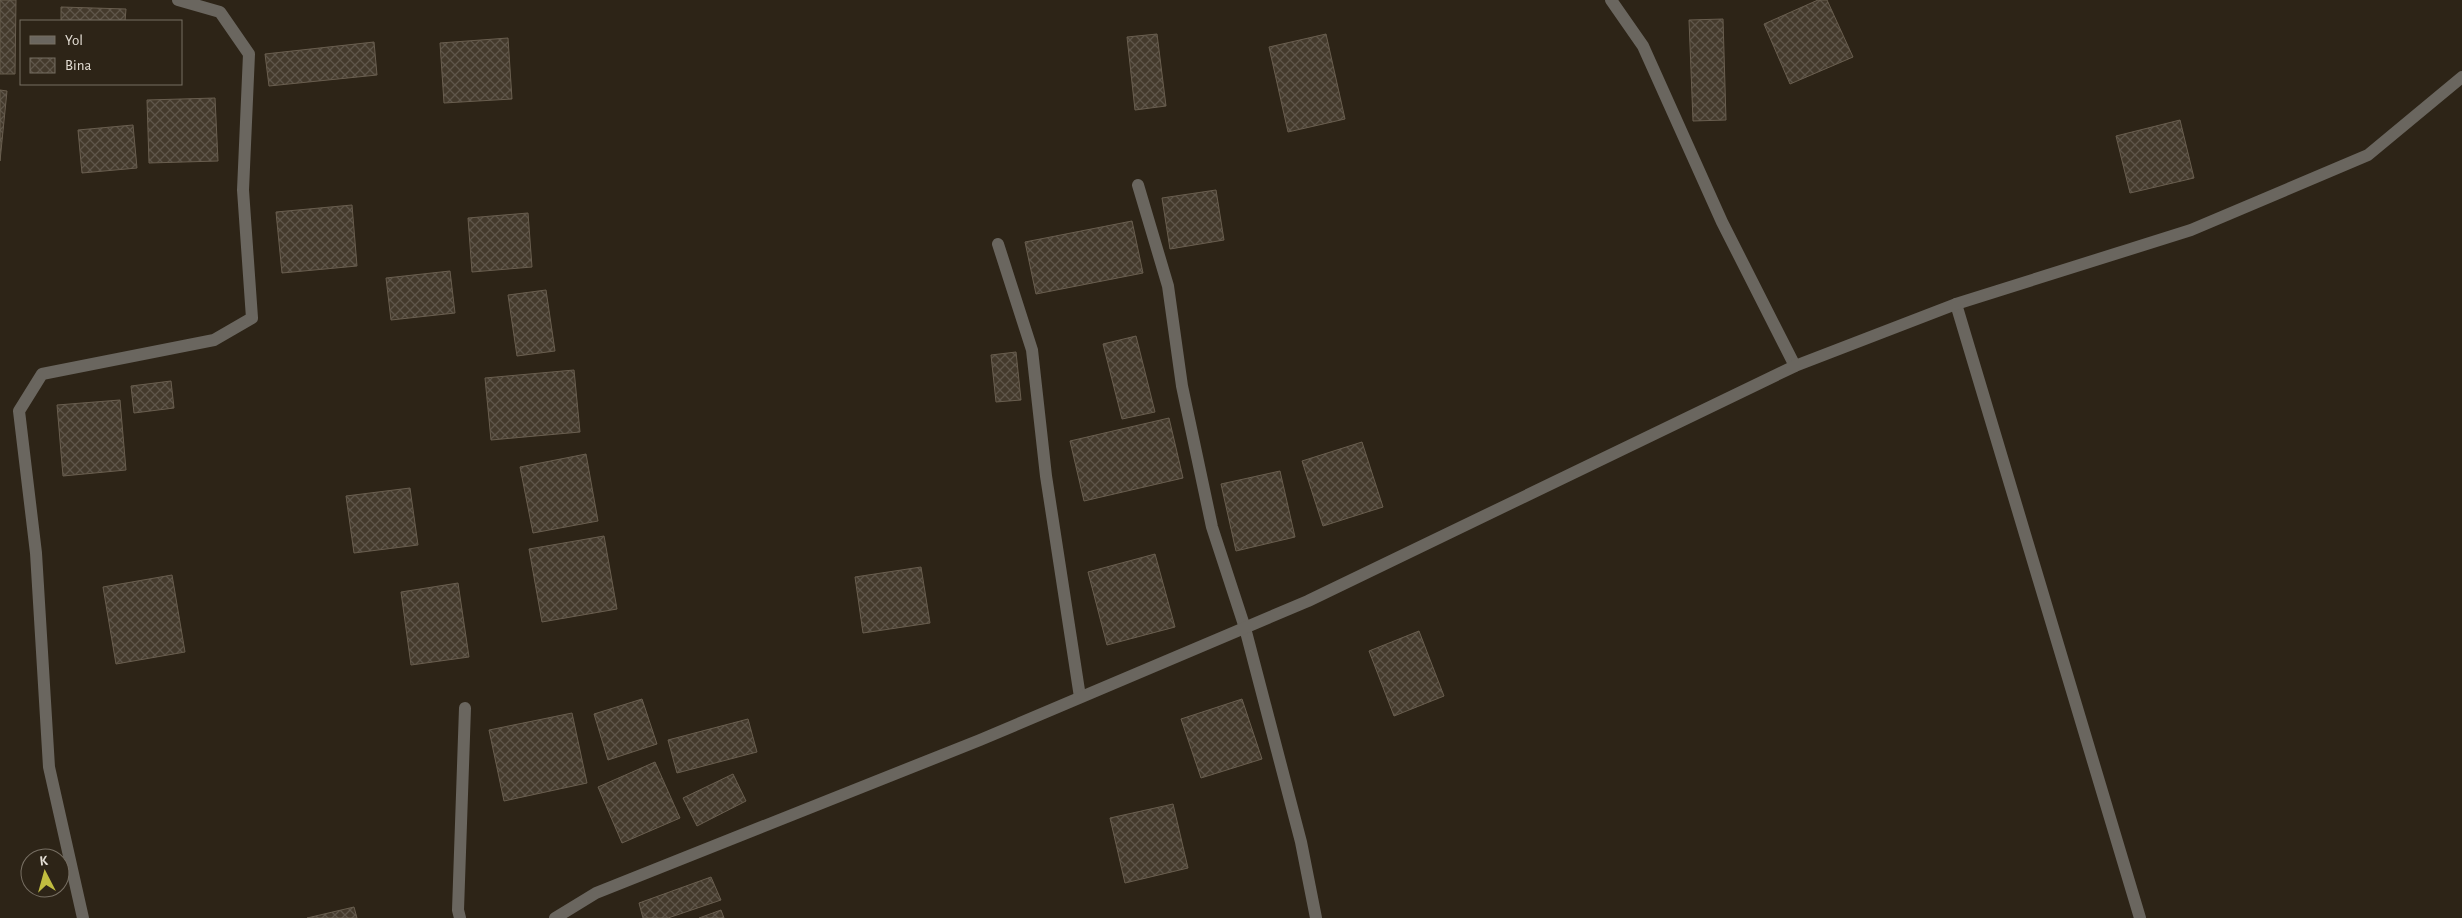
<svg xmlns="http://www.w3.org/2000/svg" width="2462" height="918" viewBox="0 0 2462 918" font-family="'Alegreya Sans',sans-serif">
  <defs>
    <pattern id="building-cross-hatch" width="8" height="8" patternUnits="userSpaceOnUse" patternTransform="scale(1.25)"><rect width="8" height="8" fill="#443a2c"/><path d="M0 0l8 8M0 8l8-8" fill="none" stroke="#5f564a"/></pattern>
  </defs>
  <rect width="100%" height="100%" fill="#2d2417"/>
  <path fill="url(#building-cross-hatch)" stroke="#695e4f" d="M0,0H16L15,74H0Z
    M1818,0H1827L1853,57L1790,84L1764,24Z
    M61,7L126,9L125,21H61Z
    M1723,19L1726,120L1693,121L1689,20Z
    M1157,34L1166,106L1135,110L1127,37Z
    M1326,34L1345,119L1288,132L1269,47Z
    M508,38L512,99L444,103L440,43Z
    M374,42L377,75L269,86L265,54Z
    M0,90L7,91L0,161Z
    M215,98L218,161L149,163L147,100Z
    M2180,120L2194,178L2130,193L2116,136Z
    M133,125L137,168L82,173L78,130Z
    M1216,190L1224,240L1170,249L1162,198Z
    M352,205L357,266L282,273L276,212Z
    M528,213L532,267L472,272L468,218Z
    M1132,221L1143,273L1036,294L1025,242Z
    M450,271L455,313L391,320L386,278Z
    M546,290L555,351L517,356L508,295Z
    M1136,336L1155,412L1122,419L1103,344Z
    M1016,352L1021,400L996,402L991,355Z
    M574,370L580,432L491,440L485,378Z
    M171,381L174,408L134,413L131,386Z
    M120,400L126,470L63,476L57,405Z
    M1169,418L1183,478L1084,501L1070,441Z
    M1362,442L1383,507L1323,526L1302,461Z
    M586,454L598,521L533,533L520,467Z
    M1280,471L1295,537L1236,551L1221,484Z
    M410,488L418,545L354,553L346,496Z
    M604,536L617,609L542,622L529,549Z
    M1155,554L1175,627L1107,645L1088,572Z
    M921,567L930,623L863,633L855,577Z
    M172,575L185,652L116,664L103,587Z
    M458,583L469,657L411,665L401,592Z
    M1419,631L1444,696L1394,716L1369,651Z
    M642,699L657,744L608,760L594,714Z
    M1242,699L1262,759L1201,778L1181,719Z
    M572,713L587,783L504,801L489,730Z
    M748,719L757,752L677,773L668,740Z
    M655,762L680,818L622,843L598,787Z
    M733,774L746,801L697,826L683,798Z
    M1173,804L1188,868L1125,883L1110,818Z
    M711,877L721,900L668,918H643L639,903Z
    M354,907L357,918H307Z
    M721,910L724,918H699Z"/>
  <g fill="none" stroke-linecap="round" stroke-linejoin="round">
    <path stroke="#6a665f" stroke-width="12" d="M1956,304L2140,918
      M460,918L458,910L465,708"/>
    <path stroke="#6a665f" stroke-width="12" d="M1611,0L1643,46L1722,222L1795,366
      M1138,185L1168,286L1182,386L1212,527L1245,628L1301,842L1316,918
      M998,244L1032,350L1046,476L1080,697
      M83,918L49,767L36,553L19,411L42,374L214,340L252,318L243,190L249,54L220,12L178,0"/>
    <path stroke="#6a665f" stroke-width="12" d="M555,918L596,893L980,740L1308,601L1795,366L1956,304L2191,230L2368,155L2462,77"/>
  </g>
  <rect x="20" y="20" width="162" height="65" fill="#2d2417" stroke="#776f63"/>
  <rect x="30" y="36" width="25" height="8" fill="#6a665f" stroke="#776f63"/>
  <text x="65" y="45" font-size="15" fill="#e5dfd6">Yol</text>
  <rect x="30" y="58" width="25" height="15" fill="url(#building-cross-hatch)" stroke="#776f63"/>
  <text x="65" y="70" font-size="15" fill="#e5dfd6">Bina</text>
  <g transform="translate(45 873) rotate(354)"><circle r="24" fill="#2d2417" stroke="#776f63"/>
  <path d="M0-4L9 19L0 12L-9 19Z" fill="#c1bd40"/>
  <text y="-8" font-size="14" font-weight="bold" text-anchor="middle" fill="#e5dfd6">K</text>
  </g>
</svg>
